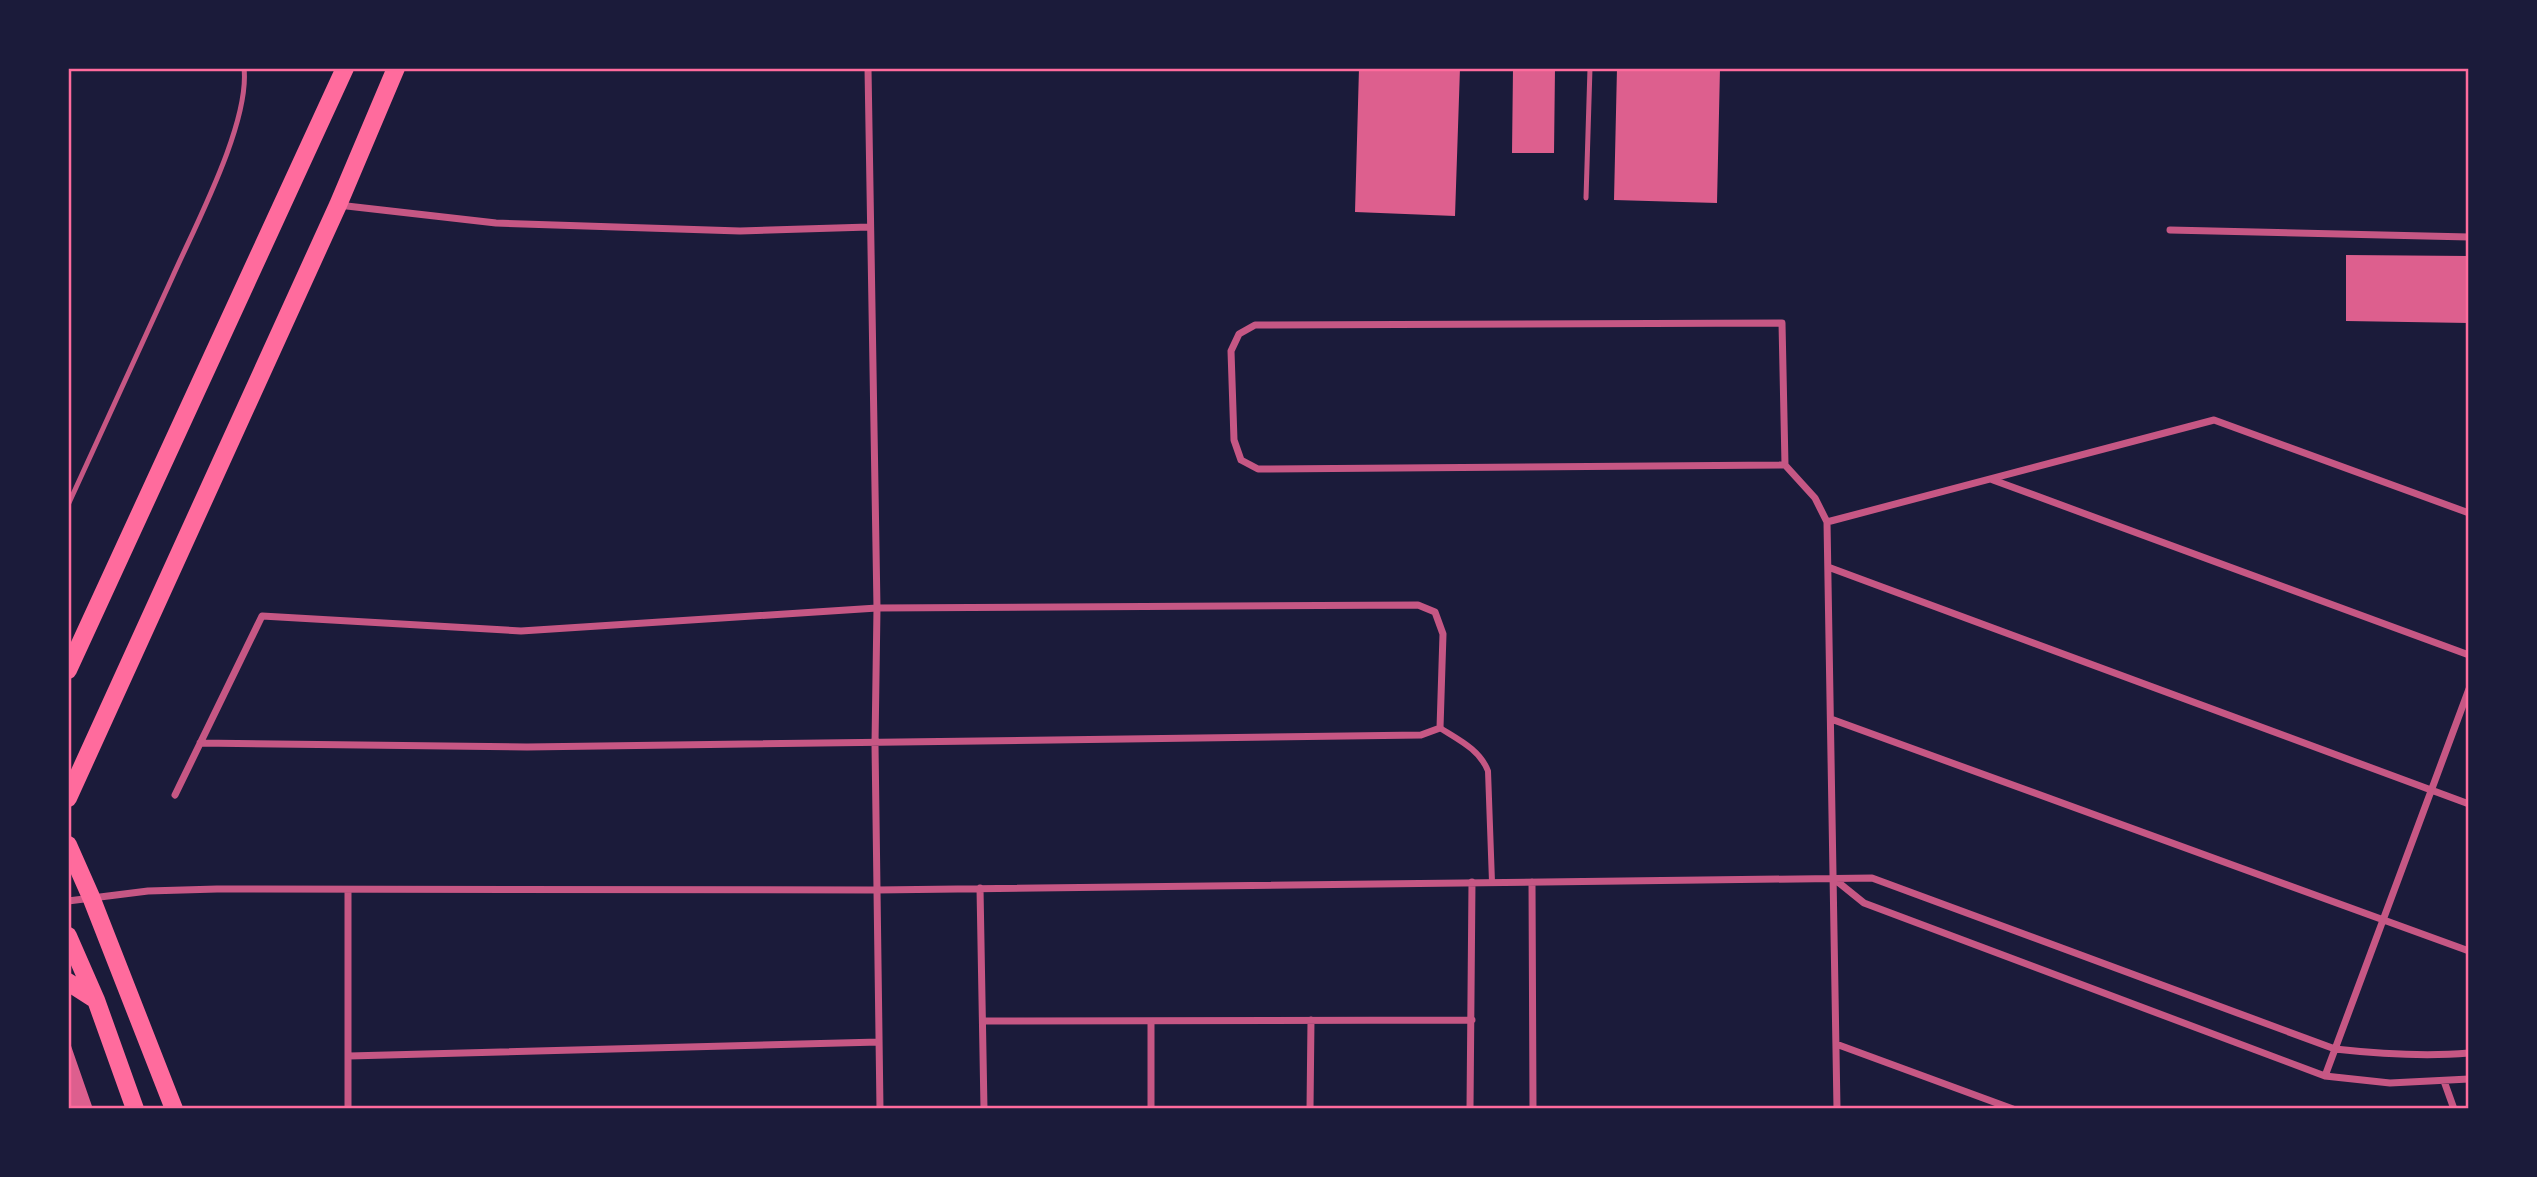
<svg xmlns="http://www.w3.org/2000/svg" width="2537" height="1177" viewBox="0 0 2537 1177" font-family="'Sofia Sans Condensed',sans-serif">
  <rect width="100%" height="100%" fill="#1b1b3a"/>
  <path fill="#dd5f8e" d="M1359,68H1460L1455,216L1355,212Z
    M1513,68H1555L1554,153H1512Z
    M1617,68H1720L1717,203L1614,200Z
    M2346,255L2469,256V323L2346,321Z
    M69,1040L93,1109H68Z"/>
  <g fill="none" stroke-linecap="round" stroke-linejoin="round">
    <path stroke="#c65784" stroke-width="5" d="M1586,198L1590,68
      M68,505C103,429 137,354 172,278C195,226 250,123 244,68"/>
    <path stroke="#c65784" stroke-width="6" d="M1440,728C1459,740 1480,750 1488,771L1492,882"/>
    <path stroke="#c65784" stroke-width="7" d="M868,68L877,608L875,744L880,1109
      M338,205L496,223L740,231L869,227
      M2170,230L2469,237
      M1782,323L1785,465L1258,469L1241,460L1234,440L1231,351L1239,334L1255,325Z
      M1785,465L1815,498L1827,522L1837,1109
      M1993,480L2469,655
      M1827,522L2214,420L2469,513
      M1828,567L2469,804
      M1831,719L2469,951
      M175,795L262,616L521,631L877,608L1418,605L1435,612L1443,634L1440,728L1421,735L527,747L200,743
      M1833,878L1864,903L2325,1076L2390,1083L2469,1079
      M1532,882L1533,1109
      M980,888L984,1109
      M348,890V1109
      M68,901L148,891L217,889L877,890L1872,878L2335,1049C2380,1054 2423,1057 2469,1053
      M983,1021L1472,1020
      M1836,1044L2013,1109
      M349,1056L879,1042
      M2325,1076L2469,689
      M2444,1081L2454,1109
      M1151,1109V1021
      M1310,1109L1311,1020
      M1470,1109L1472,882"/>
    <path stroke="#ff6b9d" stroke-width="18" d="M68,670L345,68
      M68,798L338,205L396,68
      M68,845L91,897L174,1109
      M68,936L96,1000L135,1109
      M68,982L96,1000"/>
  </g>
  <rect width="2537" height="1177" fill="none" stroke="#1b1b3a" stroke-width="140"/>
  <rect x="70" y="70" width="2397" height="1037" fill="none" stroke="#ff6b9d" stroke-width="2.5"/>
</svg>
